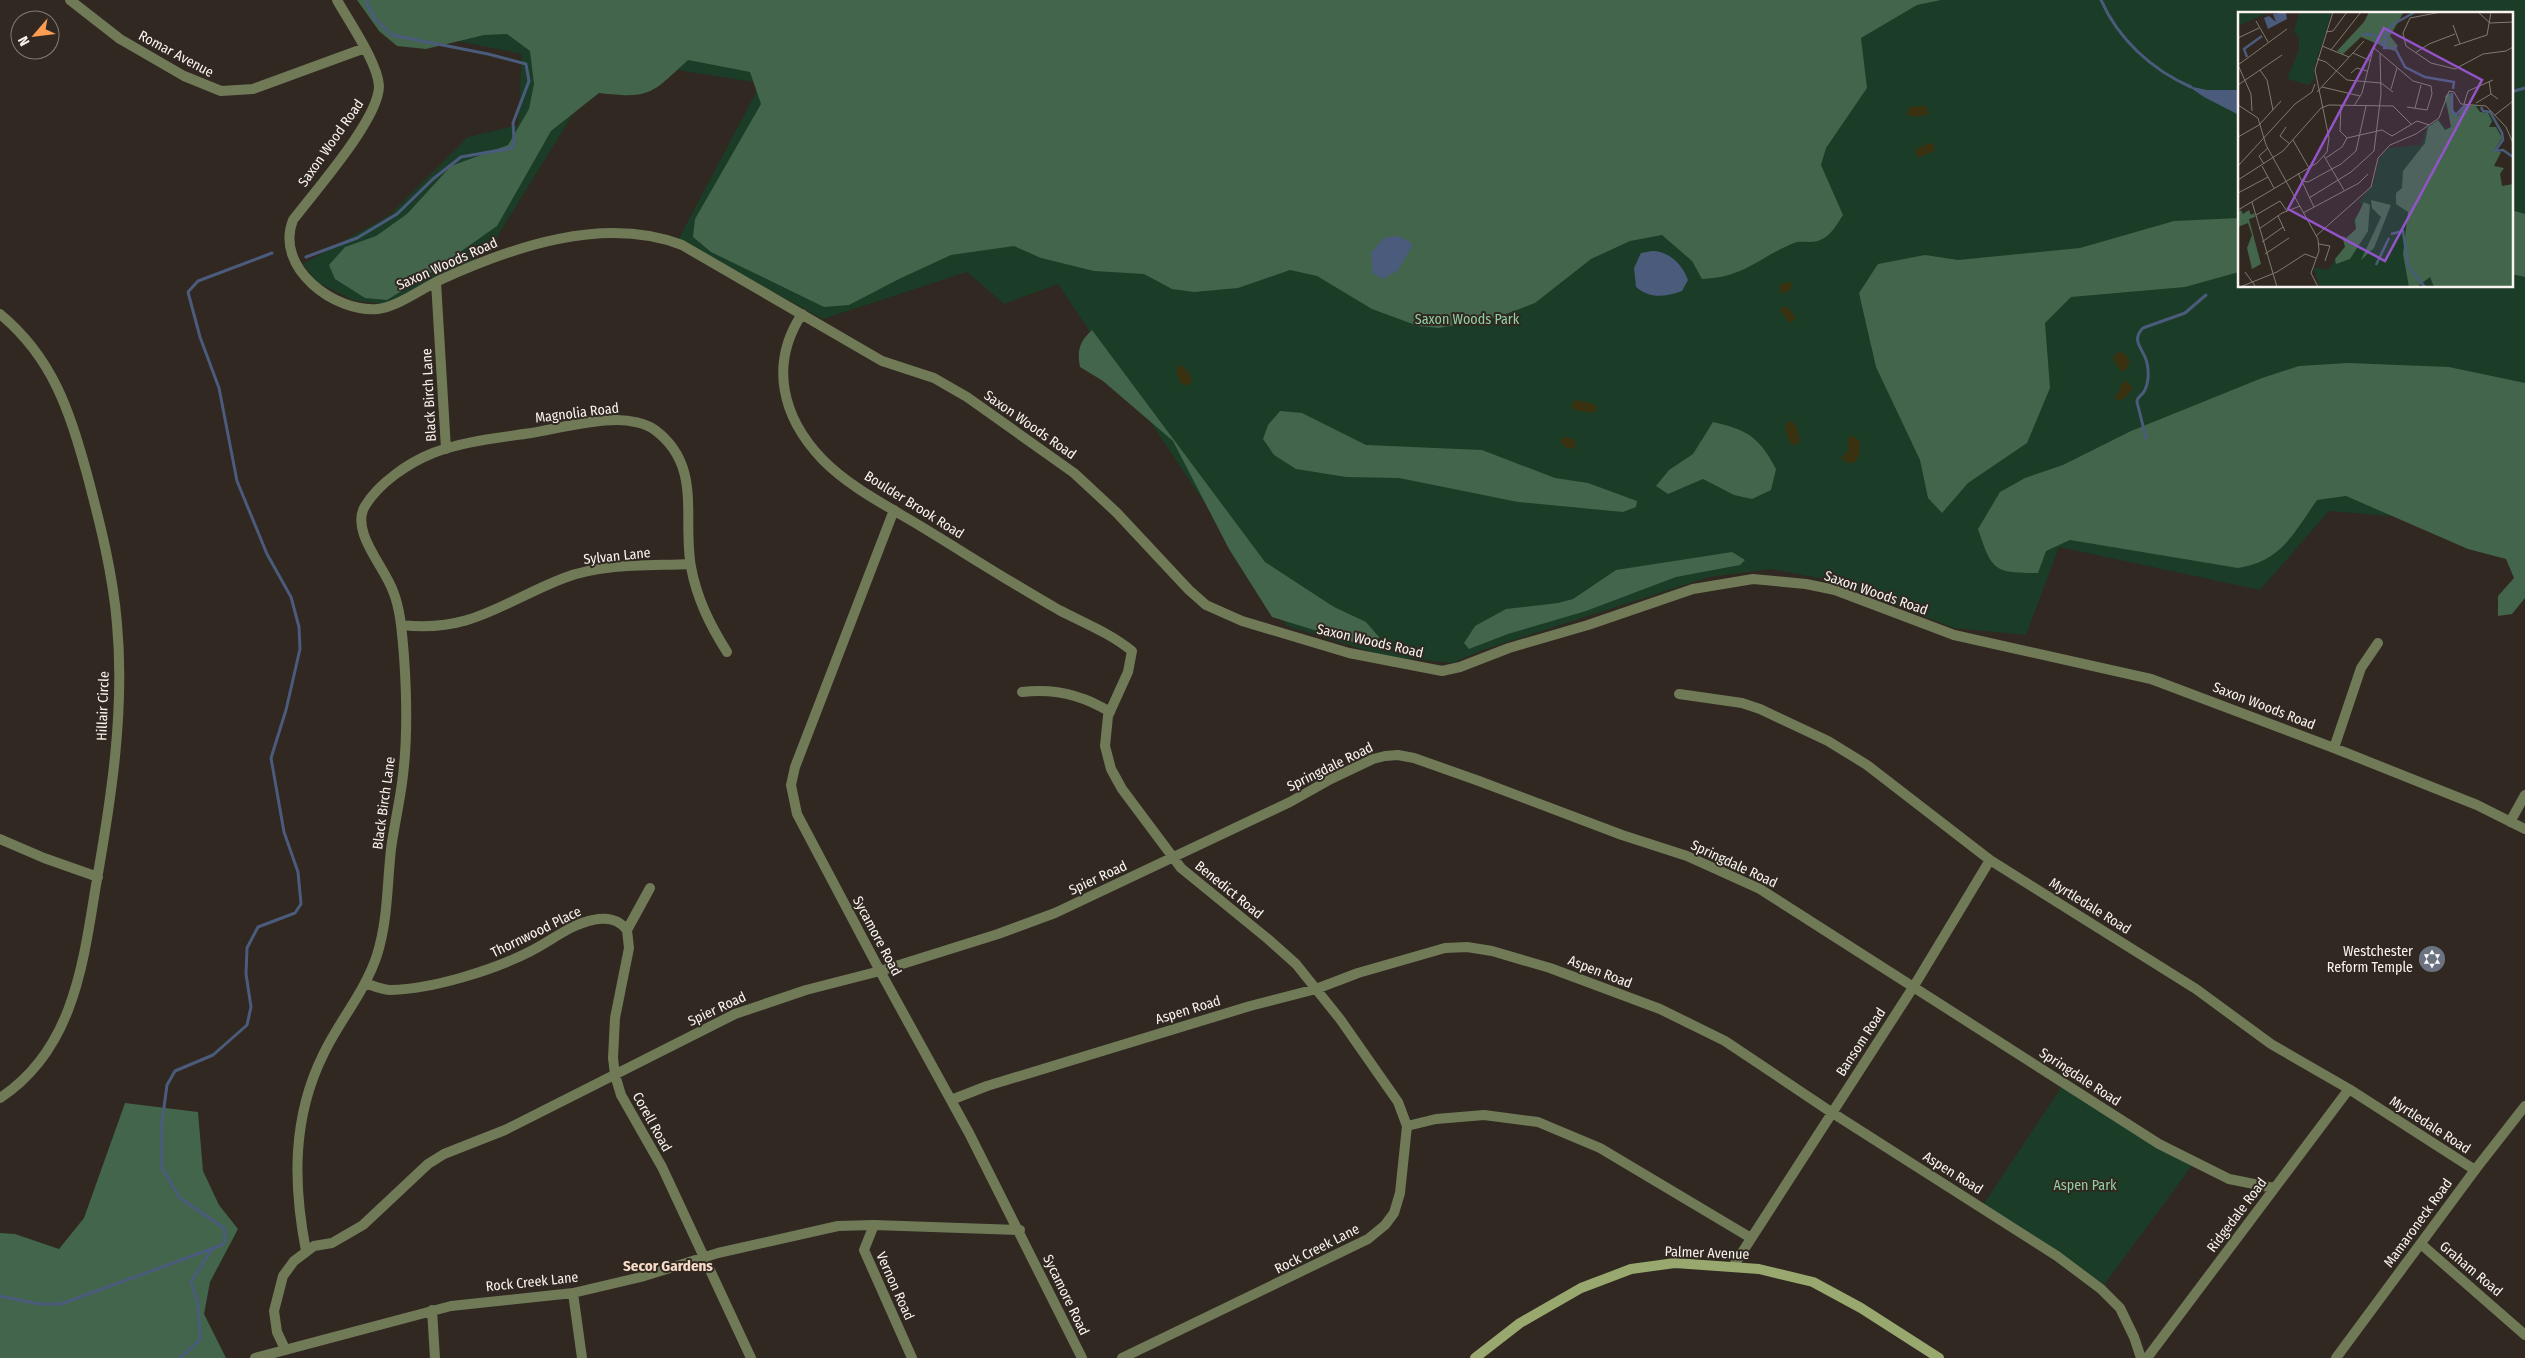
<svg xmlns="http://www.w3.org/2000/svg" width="2525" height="1358" viewBox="0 0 2525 1358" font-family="'Fira Sans Condensed',sans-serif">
  <rect width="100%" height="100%" fill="#302821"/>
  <path fill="#1b3c26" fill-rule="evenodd" d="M373,0H2525V527L2329,511L2260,590L2059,547L2026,635L1954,628L1829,580L1771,569L1709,577L1483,650L1452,663L1384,656L1287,626L1058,284L1004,304L967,272L823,319L678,240L761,83L607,59L489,250L404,303L380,304L353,300L317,282L303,264L390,215L468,137L518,125L522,54L392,28ZM2239,14H2511V286H2239Z
    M2064,1083L2194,1163L2101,1289L1981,1208Z"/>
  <path fill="#42654c" d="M357,0H1941L1917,5L1861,38L1867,88L1826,148L1821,165L1843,215C1837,224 1831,236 1820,240C1813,244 1802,240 1794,243C1757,258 1746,277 1702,279L1692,261L1662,235L1630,241L1591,259L1535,303L1498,317L1439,328L1418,326L1372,309L1317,276L1290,270L1238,288L1194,292L1172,289L1144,274L1094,271L1041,258L1014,246L951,255L899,279L849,305L824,307L711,252L693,237L695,219L761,104L750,72L688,60C651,94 651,99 599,93L551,131L497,226L423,278L387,300L365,298L335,279L329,265L345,247L376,236L407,214L451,166L508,145L529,109L534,84L530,51L507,34L484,35L426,49L397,46L379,31Z
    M2511,210L2525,214V277L2511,274Z
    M2239,218V272L2185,287L2071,297L2045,323L2050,388L2027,443L1968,483L1942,513L1928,498L1920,460L1876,367L1859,293L1878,264L1925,255L1958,260L2080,248L2174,221Z
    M1092,330L1265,562L1334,607L1366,622L1379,637L1374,646H1366L1272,617L1229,549L1173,441L1103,381L1080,367C1077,351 1079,342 1092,330Z
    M2348,363L2449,367L2525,383V598L2512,614L2498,616V596L2514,578L2506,559L2468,549L2346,496L2317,500C2293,534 2282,561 2238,568L2070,540L2046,551L2038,573C1994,573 1992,571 1978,529L2000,492L2025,478L2063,465L2131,431L2262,378L2299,366Z
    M1280,411L1302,413L1366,445L1482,450L1555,478L1588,483L1637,501L1636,507L1623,512L1518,502L1399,478L1346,477L1296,469L1274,455L1263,439L1268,425Z
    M1713,422C1748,430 1759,437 1776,469L1771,490L1752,499L1734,495L1703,479L1668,494L1656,486L1669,470L1693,454Z
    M1732,552L1745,560L1740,565L1676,577L1586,611L1508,634L1469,649L1464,643L1475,626L1506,609L1558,603L1573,599L1616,570Z
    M125,1103L198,1112L203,1171L219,1205L238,1229L210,1282L204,1314L226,1358H0V1233L15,1234L59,1249L84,1218Z"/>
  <path fill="#393110" d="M1925,106L1929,113C1924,117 1912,118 1907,114L1909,107Z
    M1929,143L1934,144V151L1918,158L1915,150Z
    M1787,282L1792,283L1791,289L1784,293L1780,292V285Z
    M1782,307H1787L1796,318L1790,323L1780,310Z
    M2121,352L2126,355L2130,363L2125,371H2121L2113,360L2115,354Z
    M1178,366H1183L1191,376L1192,381L1188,385H1184L1180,382L1176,371Z
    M2127,380L2133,389L2123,399L2116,400L2115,397L2120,390V386Z
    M1575,400L1591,403L1597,407L1596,410L1592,413L1575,410L1571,406Z
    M1791,421C1797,424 1799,435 1800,442L1795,445L1790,443L1785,428L1787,422Z
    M1852,435L1860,442L1859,455L1855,462L1848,463L1841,458L1848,451V439Z
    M1563,437L1573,439L1576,446L1572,449L1565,447L1560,441Z"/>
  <path fill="#4b5b7c" d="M2188,86L2207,90H2239V115L2204,97Z
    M1393,236L1402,237L1413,245L1398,270L1383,279L1373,274L1371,253L1383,239Z
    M1652,251C1669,251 1682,264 1688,280L1682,291C1665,297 1650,299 1636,287L1634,268L1641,253Z"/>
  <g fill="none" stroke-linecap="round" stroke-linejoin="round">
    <path stroke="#4b5b7c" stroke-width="3" d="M2101,0C2118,39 2152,70 2191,87
      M2511,92L2525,88
      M306,257L357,238L397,214L433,179L461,157L512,148L514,141L513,123L529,81L526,64L488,54L392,35L375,19L367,4L368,0
      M2146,438L2137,402C2137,397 2140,397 2143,393C2149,385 2149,372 2147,363C2144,349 2130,341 2143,328L2185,313L2206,295
      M0,1296L39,1304H61L222,1245L225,1241L224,1228L180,1198L162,1168V1122L167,1085L175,1071L213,1055L247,1025L251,1007L246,974L247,948L258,927L295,913L301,904L298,872L284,832L271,758L286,710L300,649L299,627L291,597L267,554L237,481L219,388L200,337L188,292L198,281L272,253
      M180,1358L200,1340L198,1303L191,1282L212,1249"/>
    <path stroke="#707a57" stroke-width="10" d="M70,0L120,39L184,76L221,91L253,89L365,48
      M337,0C348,20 378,63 379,86C379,119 315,191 293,220C274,268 335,313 378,309C397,307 423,288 440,280C512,247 604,215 682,245L882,361L934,378L967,397L1074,473L1117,513L1189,590L1206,605L1242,621L1349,653L1442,671L1460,667L1509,648L1588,625L1693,589L1753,579L1806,584L1835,590L1954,635L2151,679L2334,748L2477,805L2525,829
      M436,282L446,449
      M0,314C53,358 69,410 87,474C100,523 113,574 117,624C125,711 111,800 96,885C83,965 73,1050 0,1098
      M802,314C769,364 782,417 822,459C849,487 889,507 922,527C968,555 1013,584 1059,610C1084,623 1110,633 1132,651L1128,672L1108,716L1105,746L1111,769L1122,789L1181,868L1268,939L1296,964L1340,1019L1398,1102L1407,1126L1400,1193L1394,1213L1385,1225L1368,1239L1122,1358
      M894,510L795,767L791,785L797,814L880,971L969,1133L1082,1358
      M402,625C472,633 504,601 564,578C603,563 649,566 690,564
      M1022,692C1054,688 1083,695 1110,712
      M1679,694L1742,703L1760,709L1828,741L1867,765L1990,860L2196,989L2271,1044L2349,1089L2475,1170
      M2334,748L2361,668L2378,643
      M2510,822L2525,795
      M0,839L44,858L98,877
      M650,888L627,930L629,948L615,1018L613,1058L615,1075L621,1095L662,1167L751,1358
      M365,983C374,986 382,990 391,990C433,989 494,970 531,951C551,941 571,924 593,920C606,917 619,919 627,930
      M951,1100L987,1086L1250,1006L1316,989L1358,973L1445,948L1467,947L1492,951L1550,968L1660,1009L1725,1041L1831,1112L2057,1256L2101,1289L2120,1308L2134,1337L2141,1358
      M1407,1126L1436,1119L1484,1115L1538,1122L1600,1148L1751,1238
      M874,1225L864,1250L912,1358
      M2421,1244L2525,1335
      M306,1251C293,1184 292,1118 323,1055C339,1021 365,992 377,955C388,920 387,885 391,849C394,827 399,805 402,783C408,741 407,699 404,656C402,634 401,611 393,591C384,566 350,531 365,506C379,483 408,463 433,453C464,441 498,438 531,433C559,428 589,420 617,420C629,420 646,423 655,430C703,466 682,518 691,567C697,599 710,625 727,652
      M1734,1265L1914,986L1990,860
      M573,1293L582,1358
      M432,1310L435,1358
      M285,1349L277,1332L274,1311L283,1276L294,1261L314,1246L332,1243L363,1225L428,1164L444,1154L505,1130L735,1014L806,990L880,971L998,934L1055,913L1290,802L1331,779L1373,759L1385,756L1398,755L1414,758L1479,781L1622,835L1687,856L1760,889L2159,1144L2229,1179L2274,1188
      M255,1358L451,1306L573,1293L641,1277L718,1253L838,1226L874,1225L1020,1230
      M2147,1358L2349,1089"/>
    <path stroke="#707a57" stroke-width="10" d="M2336,1358L2475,1170L2525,1106"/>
    <path stroke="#98a86f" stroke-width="10" d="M1475,1358L1520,1323L1581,1288L1631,1269L1675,1263L1759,1269L1813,1282L1861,1308L1939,1358"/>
  </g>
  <defs>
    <symbol id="synagogue-disc" viewBox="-11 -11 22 22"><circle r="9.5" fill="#6b7280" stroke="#302821"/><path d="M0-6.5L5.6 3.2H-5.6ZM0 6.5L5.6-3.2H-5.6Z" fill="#fff"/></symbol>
  </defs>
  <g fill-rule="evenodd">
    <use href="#synagogue-disc" x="2416" y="943" width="32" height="32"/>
  </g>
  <g text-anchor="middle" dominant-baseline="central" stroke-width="4" stroke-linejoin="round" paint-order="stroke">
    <g font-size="14" fill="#f9f4ef" stroke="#302821">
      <text transform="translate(176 54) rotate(28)">Romar Avenue</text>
      <text transform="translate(331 143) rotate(-55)">Saxon Wood Road</text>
      <text transform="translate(447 264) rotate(-24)">Saxon Woods Road</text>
      <text transform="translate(429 395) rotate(-93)">Black Birch Lane</text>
      <text transform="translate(577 413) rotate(-7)">Magnolia Road</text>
      <text transform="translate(1030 425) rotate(35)">Saxon Woods Road</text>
      <text transform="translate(914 505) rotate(32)">Boulder Brook Road</text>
      <text transform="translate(617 556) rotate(-6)">Sylvan Lane</text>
      <text transform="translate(1876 593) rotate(19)">Saxon Woods Road</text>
      <text transform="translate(1370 641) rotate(13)">Saxon Woods Road</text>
      <text transform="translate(103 706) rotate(-88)">Hillair Circle</text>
      <text transform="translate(2264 706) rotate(21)">Saxon Woods Road</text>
      <text transform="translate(1330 767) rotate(-26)">Springdale Road</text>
      <text transform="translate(384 803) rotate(-82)">Black Birch Lane</text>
      <text transform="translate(1734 864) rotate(25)">Springdale Road</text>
      <text transform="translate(1098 878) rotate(-25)">Spier Road</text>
      <text transform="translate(1229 890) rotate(39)">Benedict Road</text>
      <text transform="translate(2090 906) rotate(32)">Myrtledale Road</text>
      <text transform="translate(536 932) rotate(-26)">Thornwood Place</text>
      <text transform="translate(877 936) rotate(62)">Sycamore Road</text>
      <text transform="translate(1600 972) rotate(21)">Aspen Road</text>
      <text transform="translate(717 1009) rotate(-25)">Spier Road</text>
      <text transform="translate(1188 1010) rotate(-17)">Aspen Road</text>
      <text transform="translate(1861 1042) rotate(-57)">Bansom Road</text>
      <text transform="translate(2080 1077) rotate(33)">Springdale Road</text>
      <text transform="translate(652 1122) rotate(61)">Corell Road</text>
      <text transform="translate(2430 1125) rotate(33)">Myrtledale Road</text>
      <text transform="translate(1953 1173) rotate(32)">Aspen Road</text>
      <text transform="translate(2237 1215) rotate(-53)">Ridgedale Road</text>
      <text transform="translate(2418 1223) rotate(-54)">Mamaroneck Road</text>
      <text transform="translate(1317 1249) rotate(-27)">Rock Creek Lane</text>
      <text transform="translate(1707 1253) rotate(2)">Palmer Avenue</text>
      <text transform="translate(2471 1269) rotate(40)">Graham Road</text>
      <text transform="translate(532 1282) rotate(-6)">Rock Creek Lane</text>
      <text transform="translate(895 1286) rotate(66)">Vernon Road</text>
      <text transform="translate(1066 1295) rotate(64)">Sycamore Road</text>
    </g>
    <g font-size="14" fill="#92cfa3" stroke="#302821">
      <text x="1467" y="319">Saxon Woods Park</text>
      <text x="2085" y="1185">Aspen Park</text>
    </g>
    <g font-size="14" fill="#f9f4ef" stroke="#302821" text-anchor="end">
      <text x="2413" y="951">Westchester<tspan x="2413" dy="16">Reform Temple</tspan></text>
    </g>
    <g font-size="15" font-weight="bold" fill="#f8dcc9" stroke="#302821">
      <text x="668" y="1266">Secor Gardens</text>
    </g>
  </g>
  <g transform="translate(2238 12)">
    <rect width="275" height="275" fill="#302821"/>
    <path d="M0,0H31L0,14ZM61,0H94L76,56V68L70,73L49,67L61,37V26L56,19ZM213,79L215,100L220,103L227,95L239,93L242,100L251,101L255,109L251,113L254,117L258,114L266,128L256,136L246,164L275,275H82L75,255L89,258L93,254L118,216L115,208L126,195L121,189L135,173L141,147L150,136L183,133L189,115L201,107L209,119L216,109L207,93V85Z" fill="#1b3c26"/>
    <path d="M131,0H166L152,24L160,34L156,39L123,25L105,42L99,39L126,10ZM212,81L216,101L220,104L225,94L237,93L242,100L250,101L254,109L251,115H258L264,126L255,140H263L256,154L266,156L262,162L264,174L275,172V275H196L192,265L179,275H171L165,242L170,200L158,192V181L164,176L165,159L187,131L190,115L200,108L207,118L213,115L207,84ZM133,188L153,193L136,236L123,248L143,205L134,196ZM126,190L132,193L130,219L112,247L98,252L97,247L107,235L104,224L108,226L118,217L117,208ZM3,198L5,202L11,198L13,203L16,201L17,205L11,207L23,252L14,257L9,236L14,223L10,211L0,215V200Z" fill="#42654c"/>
    <path d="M42,1H48L49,7L30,17L26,6L31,4L38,10L35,2Z" fill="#4b5b7c"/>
    <path fill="none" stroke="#4b5b7c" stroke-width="2.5" d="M177,0L154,13L148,22L146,36H157L167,55L187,65L216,70L215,77M124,22L136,23L145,34M9,45L6,37L24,24M214,81V99L218,103L226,94H232M243,95L245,99L252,100L264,121L265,128L257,139L265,138L275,145M153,222L165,219L170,254L187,275M138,253L151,226"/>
    <path fill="none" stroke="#807a73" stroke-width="1" d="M203,0L172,6L165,21L168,34L193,51L217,57L245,42L268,39L275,35M240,0L252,11M18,9L30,30M252,11L275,10M215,13L222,32M88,20L95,19L109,0M0,26L21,16M84,34L111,45M216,34L249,23L253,0M136,36L175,69L193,74L194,82L189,98L169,95M93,38L123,0M115,41L133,49M177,41L191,32L217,22M79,47L88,50L109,68L143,71L155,80M0,53L49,17M0,53L13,82L14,99M22,58L29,68L35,98M113,61L119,56L129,59M251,69L253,82L260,87M0,73L44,43M84,75L122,84M153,77L159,56M79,80L126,29M238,91L253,82M226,92L230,79L255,68M0,93L20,106L28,133L80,227L81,239L73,261L80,275M103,93L102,119L109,126M116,94L124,81L136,34M177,96L183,73M257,103L275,89M48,115L42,124L52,132M0,125L21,113L43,89M109,126L144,118L154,124L179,109L191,113M55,128L71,156M86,144L106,178M88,146L104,135L109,126M26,152L21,144L30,136M0,154L57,92L74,80L77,72M24,154L36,176M60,161L76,195M0,168L45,139L83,96L91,93L155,94L173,112M64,169L70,170L103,152L118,139L128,94M0,181L30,165M71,186L113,160L136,139L143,82L142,42M14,190L39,275M0,198L79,151L89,140L91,126L77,58L95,0M65,201L121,171L130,162M18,203L42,189L49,199M40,204L47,219M21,217L44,201L62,194M78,224L133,175L140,146L152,133L178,122L201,106L211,79L216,80L223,92L248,94L268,115L275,131M24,230L45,215M81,232L92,234L87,249M27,242L51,226M7,260L18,275M2,275L39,260L67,242L78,246"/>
    <path fill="#9454c9" fill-opacity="0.15" stroke="#9454c9" stroke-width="2.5" d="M146,16L244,68L147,249L50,197Z"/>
    <rect width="275" height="275" fill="none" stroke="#f9f4ef" stroke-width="2.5"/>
  </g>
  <g transform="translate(35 35) rotate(242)"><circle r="24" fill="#302821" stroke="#807a73"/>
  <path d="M0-4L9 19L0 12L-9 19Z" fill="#fd9d54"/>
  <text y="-8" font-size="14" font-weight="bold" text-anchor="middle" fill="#f9f4ef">N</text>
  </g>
</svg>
